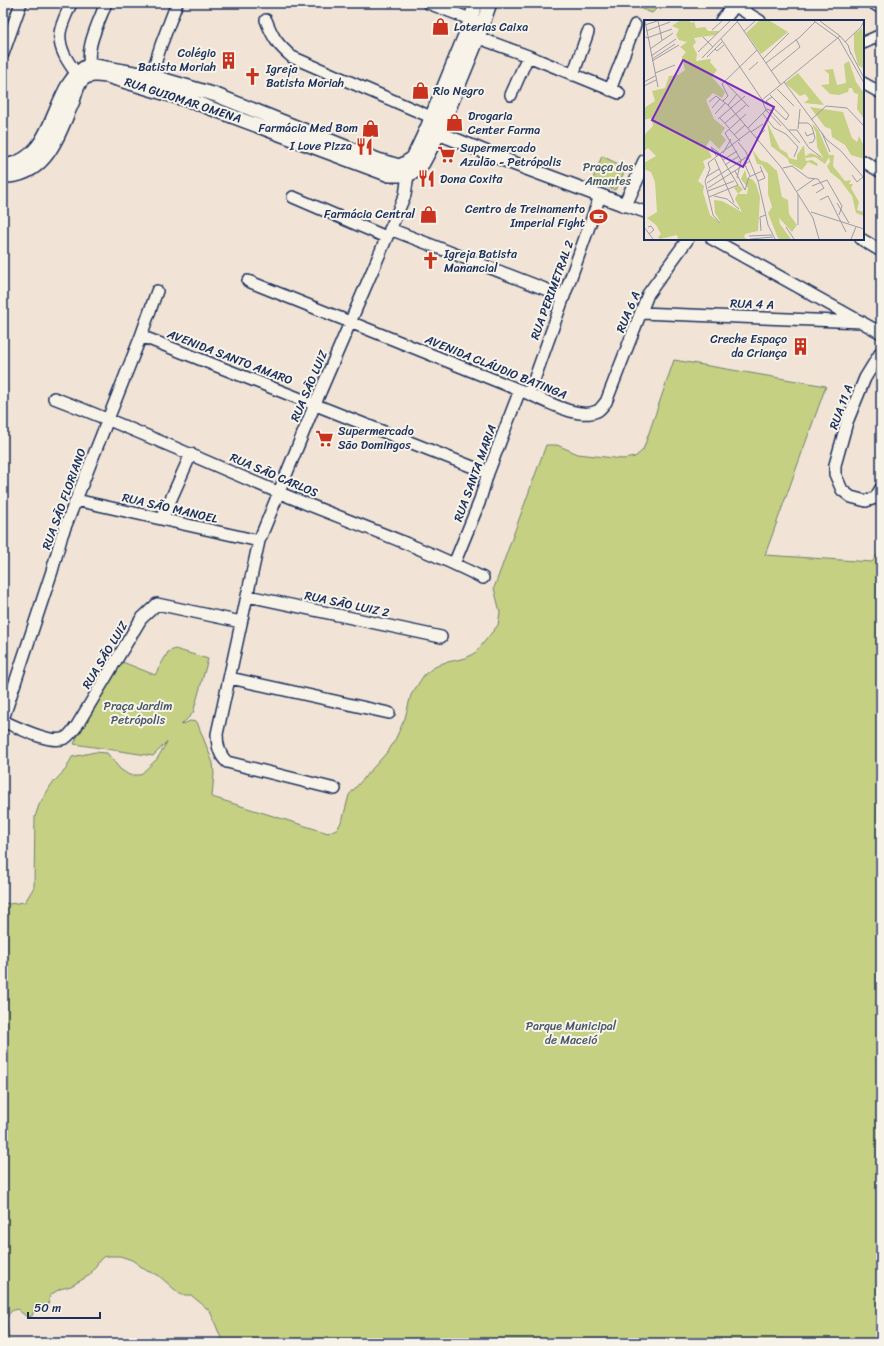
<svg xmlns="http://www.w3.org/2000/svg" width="884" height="1346" viewBox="0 0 884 1346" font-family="Sriracha,sans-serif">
  <rect width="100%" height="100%" fill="#f1e4d6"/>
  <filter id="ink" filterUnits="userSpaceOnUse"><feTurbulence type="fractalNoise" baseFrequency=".025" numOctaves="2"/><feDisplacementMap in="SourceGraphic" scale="8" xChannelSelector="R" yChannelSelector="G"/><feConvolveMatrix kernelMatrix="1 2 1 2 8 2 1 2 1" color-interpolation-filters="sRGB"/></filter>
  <g filter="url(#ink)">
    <path fill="#c5d083" stroke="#708070" d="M629,3H662L652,13L629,4Z
      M602,156L614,162L627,167L615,190L592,181Z
      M674,360L826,386L765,555L872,562L881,550V1343H223L210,1311L191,1295H181L158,1275L147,1271L132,1260L120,1256H109L103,1257L99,1261L90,1275L71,1286L60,1289L50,1295L48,1306L36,1305L32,1316L27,1317L17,1309C0,1313 11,1329 8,1342L3,1343V902L9,904L25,902L34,887L35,817L39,805L51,785L66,769L72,757L95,752L107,753L120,769L129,775H140L157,759L167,742L153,756L74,744L85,720L120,661L155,675L168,652L175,649L208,659L193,713L181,725L190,721L197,722L213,763L214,774L212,797L328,833L338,828L343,818L349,795L389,750L395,740L405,718L411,695L424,675L433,668L443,663L466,658L476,652L498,625L500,612L494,588L546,445H557L578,454L623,459L635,457L643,450Z"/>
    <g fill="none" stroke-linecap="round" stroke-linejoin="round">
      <defs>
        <path id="minor" d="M71,3C68,11 61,24 60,33C58,51 71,66 81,80
          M428,3L478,22
          M873,3L881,8
          M734,5L760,21
          M266,20C273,38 277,44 292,57L438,120
          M471,35L528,56L619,93
          M863,43L881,35
          M3,54L21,3
          M92,73C83,50 98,25 106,3
          M573,75L588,32
          M149,83L161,45L177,3
          M863,83L881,93
          M610,90L635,25
          M511,95L528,56
          M863,161L881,172
          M293,197L386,237
          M625,205L645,212
          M390,229L563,296
          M712,239L881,333
          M861,239L881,251
          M248,281L529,394C546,401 579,420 597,411C600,410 603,405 606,402L648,294L688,239
          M641,313L862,322
          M141,336L488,473
          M881,352L865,378L847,422L835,465V474L842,490L851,497L866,501L875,498L881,488
          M529,394L600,196
          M54,398C130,427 204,461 280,493C347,521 418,545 483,578
          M76,500L259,541
          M162,519L191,454
          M454,564L479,503L488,473L520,390
          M248,596L441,637
          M230,678L389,713
          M3,719L52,571L62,535L141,336L157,291
          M3,721C17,727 51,745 65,738C69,736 73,730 76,727L141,619L157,604L241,622
          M335,789L227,762C219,755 217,744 217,734L259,541L315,404L405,195L408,175L405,168"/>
        <path id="tertiary" d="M722,21L736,3
          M431,130L510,162L625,205L645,161
          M3,166C59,160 49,84 89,65L151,76L216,95L378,160L399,166L404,164L413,158L427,128L466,33L476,3
          M3,176C47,177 58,134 73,101C75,95 77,86 81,81C87,73 98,75 107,76L194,102L389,175H408L416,171L423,163L439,133L478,38L490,3"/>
      </defs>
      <use href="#minor" stroke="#1b2f5e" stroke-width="14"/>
      <use href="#tertiary" stroke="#1b2f5e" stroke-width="16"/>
      <use href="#minor" stroke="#f7f3e8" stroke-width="11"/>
      <use href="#tertiary" stroke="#f7f3e8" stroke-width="13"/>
    </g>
  </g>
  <defs>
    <symbol id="shop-bare" viewBox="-9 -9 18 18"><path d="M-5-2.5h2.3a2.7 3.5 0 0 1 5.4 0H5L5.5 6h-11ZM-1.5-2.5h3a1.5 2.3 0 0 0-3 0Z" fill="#c8321e" stroke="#f7f3e8" stroke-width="2.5" paint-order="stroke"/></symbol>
    <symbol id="building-bare" viewBox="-9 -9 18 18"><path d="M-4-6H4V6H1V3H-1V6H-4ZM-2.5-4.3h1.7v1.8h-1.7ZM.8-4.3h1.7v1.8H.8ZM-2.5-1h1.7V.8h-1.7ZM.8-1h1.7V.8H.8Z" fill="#c8321e" stroke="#f7f3e8" stroke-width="2.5" paint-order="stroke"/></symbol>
    <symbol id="church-bare" viewBox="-9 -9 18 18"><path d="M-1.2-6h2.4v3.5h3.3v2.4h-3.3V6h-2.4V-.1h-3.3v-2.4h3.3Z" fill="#c8321e" stroke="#f7f3e8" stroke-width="2.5" paint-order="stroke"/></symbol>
    <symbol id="restaurant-bare" viewBox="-9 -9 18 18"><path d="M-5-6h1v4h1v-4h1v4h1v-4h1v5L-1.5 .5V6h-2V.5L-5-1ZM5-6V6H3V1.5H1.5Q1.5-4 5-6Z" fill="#c8321e" stroke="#f7f3e8" stroke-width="2.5" paint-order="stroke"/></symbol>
    <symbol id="supermarket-bare" viewBox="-9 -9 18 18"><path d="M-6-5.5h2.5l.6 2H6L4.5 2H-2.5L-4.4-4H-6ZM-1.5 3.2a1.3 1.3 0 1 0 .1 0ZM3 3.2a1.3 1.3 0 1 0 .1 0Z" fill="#c8321e" stroke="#f7f3e8" stroke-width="2.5" paint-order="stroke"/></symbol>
    <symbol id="stadium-bare" viewBox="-9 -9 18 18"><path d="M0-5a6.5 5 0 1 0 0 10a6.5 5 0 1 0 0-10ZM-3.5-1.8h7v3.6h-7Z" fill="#c8321e" stroke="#f7f3e8" stroke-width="2.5" paint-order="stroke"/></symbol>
  </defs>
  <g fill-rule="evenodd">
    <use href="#shop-bare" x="428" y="14" width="25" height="25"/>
    <use href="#building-bare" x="216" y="48" width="25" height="25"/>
    <use href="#church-bare" x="240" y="64" width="25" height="25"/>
    <use href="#shop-bare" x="408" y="78" width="25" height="25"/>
    <use href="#shop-bare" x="442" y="110" width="25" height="25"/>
    <use href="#shop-bare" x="358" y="116" width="25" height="25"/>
    <use href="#restaurant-bare" x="352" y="134" width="25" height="25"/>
    <use href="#supermarket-bare" x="434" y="142" width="25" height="25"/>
    <use href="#restaurant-bare" x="414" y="166" width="25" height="25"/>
    <use href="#shop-bare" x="416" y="202" width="25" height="25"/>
    <use href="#stadium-bare" x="586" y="204" width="25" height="25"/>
    <use href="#church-bare" x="418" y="248" width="25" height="25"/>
    <use href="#building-bare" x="788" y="334" width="25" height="25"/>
    <use href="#supermarket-bare" x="312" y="426" width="25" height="25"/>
  </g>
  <g text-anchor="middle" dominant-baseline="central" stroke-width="4" stroke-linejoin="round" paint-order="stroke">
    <g font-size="12" fill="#1b2f5e" stroke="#f7f3e8" text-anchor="start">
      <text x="454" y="27">Loterias Caixa</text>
      <text x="216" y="53" text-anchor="end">Colégio<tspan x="216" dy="14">Batista Moriah</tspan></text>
      <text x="266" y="69">Igreja<tspan x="266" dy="14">Batista Moriah</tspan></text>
      <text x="433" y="91">Rio Negro</text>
      <text x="468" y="116">Drogaria<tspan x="468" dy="14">Center Farma</tspan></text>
      <text x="358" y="128" text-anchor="end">Farmácia Med Bom</text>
      <text x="352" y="146" text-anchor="end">I Love Pizza</text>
      <text x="460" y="148">Supermercado<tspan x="460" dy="14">Azulão - Petrópolis</tspan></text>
      <text x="440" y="179">Dona Coxita</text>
      <text x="585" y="209" text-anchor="end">Centro de Treinamento<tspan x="585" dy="14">Imperial Fight</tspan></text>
      <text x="415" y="214" text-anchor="end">Farmácia Central</text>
      <text x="444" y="254">Igreja Batista<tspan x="444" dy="14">Manancial</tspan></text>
      <text x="787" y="339" text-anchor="end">Creche Espaço<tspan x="787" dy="14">da Criança</tspan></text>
      <text x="338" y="431">Supermercado<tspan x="338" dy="14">São Domingos</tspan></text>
    </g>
    <g font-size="12" fill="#1b2f5e" stroke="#f7f3e8">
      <text transform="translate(183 100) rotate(18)">RUA GUIOMAR OMENA</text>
      <text transform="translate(552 290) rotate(-70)">RUA PERIMETRAL 2</text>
      <text transform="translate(752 304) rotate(2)">RUA 4 A</text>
      <text transform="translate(628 312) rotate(-68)">RUA 6 A</text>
      <text transform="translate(230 357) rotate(21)">AVENIDA SANTO AMARO</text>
      <text transform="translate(496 367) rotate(22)">AVENIDA CLÁUDIO BATINGA</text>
      <text transform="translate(309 386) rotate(-67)">RUA SÃO LUIZ</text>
      <text transform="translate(841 407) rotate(-70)">RUA 11 A</text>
      <text transform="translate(475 473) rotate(-70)">RUA SANTA MARIA</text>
      <text transform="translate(274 475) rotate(23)">RUA SÃO CARLOS</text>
      <text transform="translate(64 499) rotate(-70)">RUA SÃO FLORIANO</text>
      <text transform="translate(170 508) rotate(13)">RUA SÃO MANOEL</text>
      <text transform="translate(347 604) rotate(12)">RUA SÃO LUIZ 2</text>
      <text transform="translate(105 655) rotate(-59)">RUA SÃO LUIZ</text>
    </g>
    <g font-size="12" fill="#465767" stroke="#f7f3e8">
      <text x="608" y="167">Praça dos<tspan x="608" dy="14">Amantes</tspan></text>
      <text x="138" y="706">Praça Jardim<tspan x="138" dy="14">Petrópolis</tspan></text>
      <text x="571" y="1026">Parque Municipal<tspan x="571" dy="14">de Maceió</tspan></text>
    </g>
  </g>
  <g transform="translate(644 20)">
    <rect width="220" height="220" fill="#f1e4d6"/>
    <path d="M35,1H45L48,3L50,1L52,8L61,7L64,11H75L71,15L50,18L52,22L49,26L53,34L52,41L67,39L66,42L73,50L68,57L81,72L78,78L69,73L62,80L70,99L81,108L77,114L82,120L75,129L66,120L62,126L68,137L59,141L61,147L54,161L60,166L59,172L66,195L77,203L71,193L70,180L78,181L98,192L91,179L94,173L90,168L94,165L99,169L94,174H103L104,168L97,159L101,150L103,158L108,159L112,164L116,177L114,211L101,214L100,217L103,219H34L33,215L16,219L14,217L17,214L12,205L3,198L13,192L11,162L7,152L0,149V143L12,136L4,128L0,131V115L9,106L7,98L0,100V88L11,81L8,71L21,68L25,56L34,55L41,50L38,37L42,32L36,27L43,22L35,20L32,15L35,9L28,6ZM115,1H126L144,12L117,34L102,13ZM218,8L220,27V49L214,45L210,30V14ZM205,41L212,62L220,73V99L213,89L214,74L210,73L208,68H205L204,72L195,75L186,74L177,65L185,64V54L180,50L189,49L193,65L202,63L200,44ZM154,53L180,85L160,83L165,79L161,74L156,76L141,63ZM166,87L199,92L208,118L213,122L215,116L220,126V139L207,135L201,125L188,117L187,109L181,107ZM123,102L136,129L143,133L145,138L153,140V135L160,125L161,136L167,133L179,138L173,127L172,113L168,104L170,105L175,111L185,135H190L189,146L201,161L207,160L205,164H209L207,168L215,182L213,190L220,192V196L212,193L208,176L196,160L186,152L183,146L186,142L185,137L181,144L171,137L161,138L162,141L168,140L174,144L173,146L164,142L158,150L145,143L144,139L127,126ZM108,129L116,140L124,143L133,151L138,177L144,180L145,194L153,205L148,212L135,198L136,204L147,219H135L133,216L124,193L128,187L124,174V154L118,145L113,144Z" fill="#c5d083"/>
    <path fill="none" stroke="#9b9ca6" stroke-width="1" d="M1,1L14,67M14,1L18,20M93,1L137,65M170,1L195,19L220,63M176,1L196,16M1,5L13,1M68,10L78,1M2,11L26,2M100,11L111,1M0,16L3,18L28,9M59,17L69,27M77,19L119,81M201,22L217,7L220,1M6,29L29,13M71,29L73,31L80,25M54,32L86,1M207,33L220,58M7,36L32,19M63,37L78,22M58,38L94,1M8,39L31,24M119,39L145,13M8,41L35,25M122,43L156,17L171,2M105,50L114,42M127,51L156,27L152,19M11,53L31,45M0,62L11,56M81,62L105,87M140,62L183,120L197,131L220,158M0,66L12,60M133,69L150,86M126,75L137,86L145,95L142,100L122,81L128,77M79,81L84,76L78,64L113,30M65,82L72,76L84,85L137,147L169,198L175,219M84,85L93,74M68,88L76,79M122,89L126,90L156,123M122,90L118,80L196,16L204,25L207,34M122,90L137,106M71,94L81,83M119,94L130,108L142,114L154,127L150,137M76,98L85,108M74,99L101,76M167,100L182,86L203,88L220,106M81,103L102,85M154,103H164L168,107L171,118L169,122L165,123M104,108L122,90M85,109L96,121M154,109L156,89M145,110H153L165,128L177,137M107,112L119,104M161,112L163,116L170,113M178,113L186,132M90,115L101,105M112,118L121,110M94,122L102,132L114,161L124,205L131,219M79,133L87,119M73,137L67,127L74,132L94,165M71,139L90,183M79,140L93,131M81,145L95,136M101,145L106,156M139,148L148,146L164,158L174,159L180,168L172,173M91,151L101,170L105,157L118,151M208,155L213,162L219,157M62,157L75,149M93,158L97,140L81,113L102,94M114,161L121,158L116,146M63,163L104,136M168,166L183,160L198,186L195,195M64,168L106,141M64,171L90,161M153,171L170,159M154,174V205M70,176L83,179L95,189M65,177L94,165M176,180L184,176L202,212M193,183L205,203M167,192L220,209M76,203L69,195L61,161L66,149L64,143L106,111M0,207L9,219M4,207L7,206L10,210L5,214M142,207L150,219M117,211L116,197L122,195M105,216L128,215M106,219L129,217M207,219L212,207"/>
    <path fill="#7b2cbf" fill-opacity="0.15" stroke="#7b2cbf" stroke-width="2" d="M39,40L130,87L99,147L8,100Z"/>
    <rect width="220" height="220" fill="none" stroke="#1b2f5e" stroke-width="2"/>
  </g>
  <rect width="884" height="1346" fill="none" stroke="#f7f3e8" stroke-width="16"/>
  <rect x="8" y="8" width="868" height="1330" fill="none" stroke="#1b2f5e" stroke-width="1.5" filter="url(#ink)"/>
  <path d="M28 1312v6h72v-6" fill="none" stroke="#1b2f5e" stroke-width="2"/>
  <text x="34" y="1312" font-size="12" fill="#1b2f5e" stroke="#f7f3e8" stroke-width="3" paint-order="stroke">50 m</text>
</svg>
